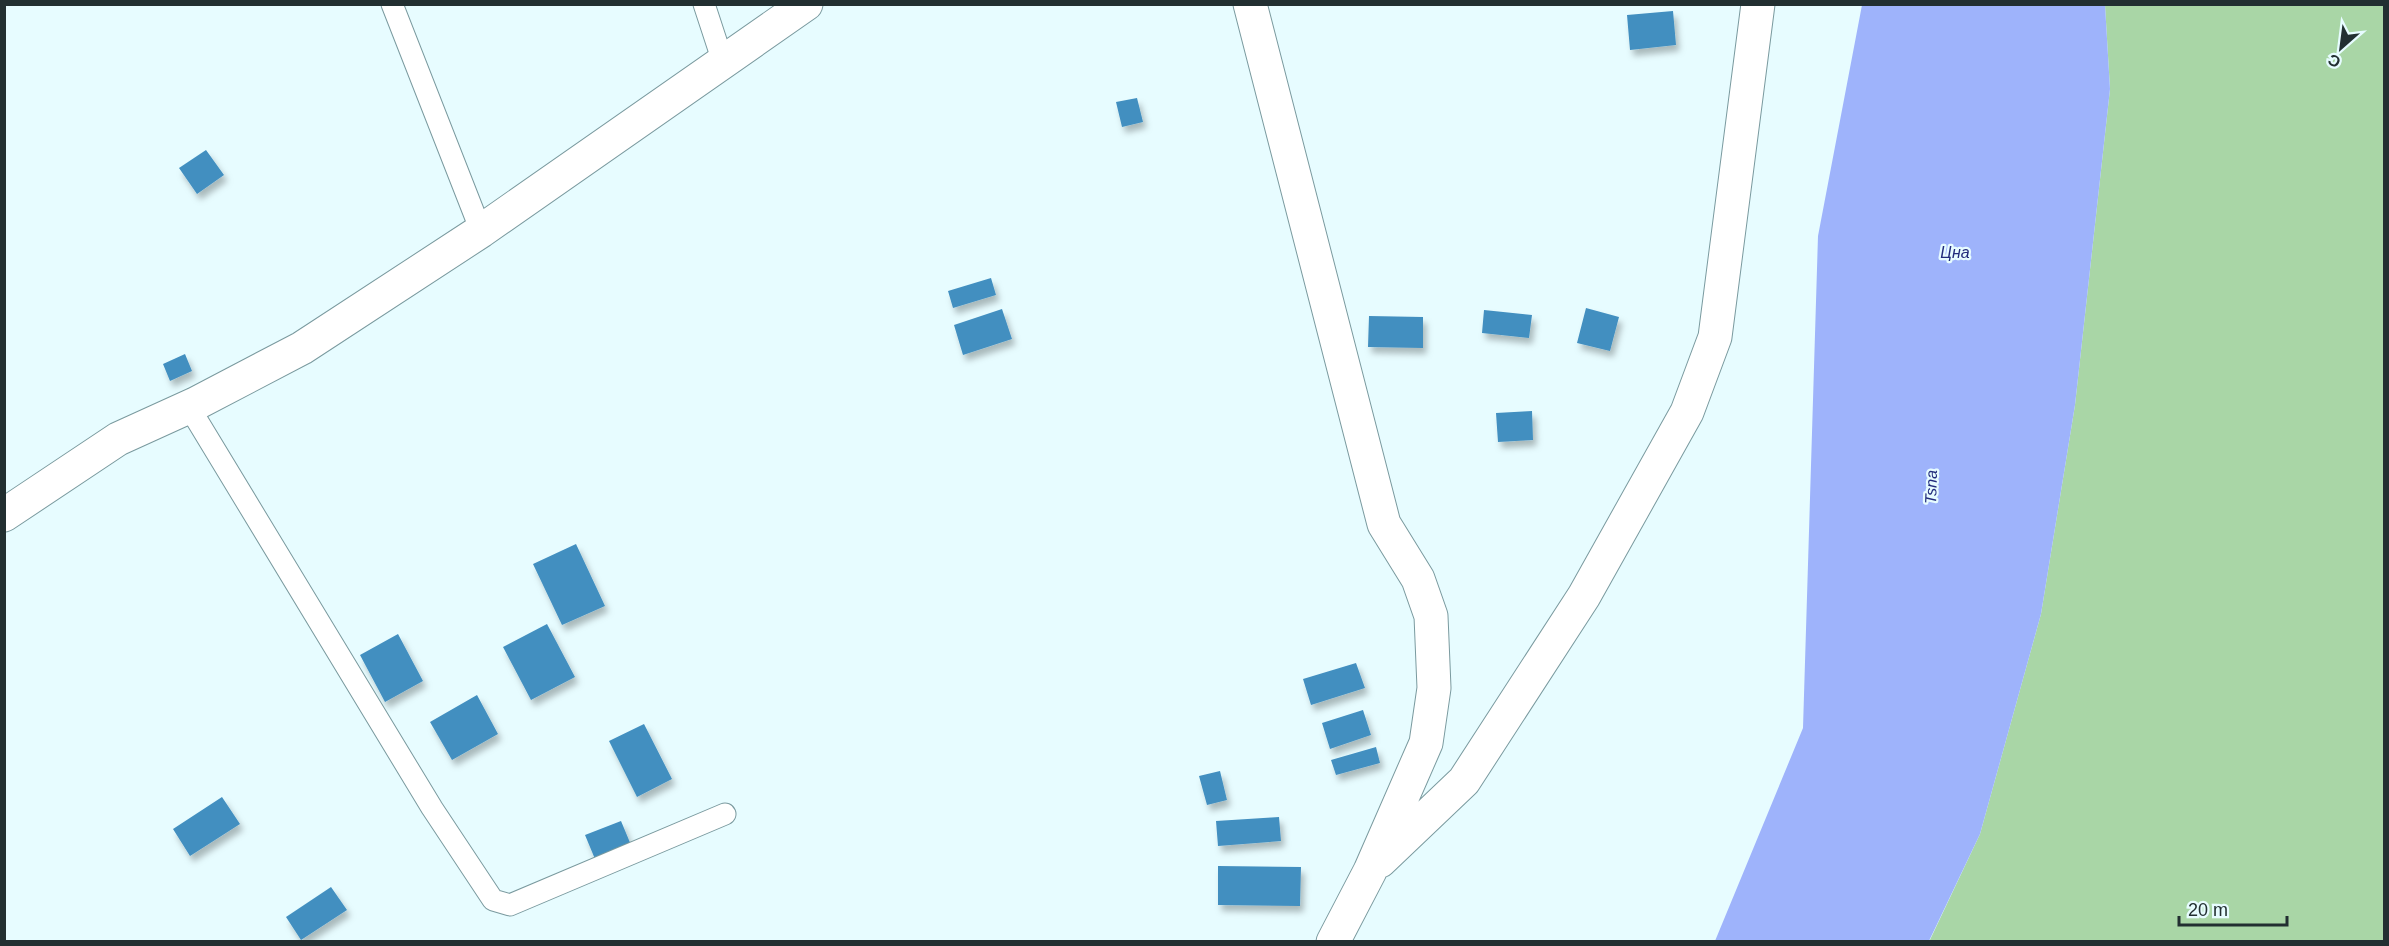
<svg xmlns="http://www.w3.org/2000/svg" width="2389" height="946" viewBox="0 0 2389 946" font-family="Helvetica,sans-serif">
  <defs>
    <filter id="shadow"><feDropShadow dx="3.5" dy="6" stdDeviation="3" flood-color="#0004"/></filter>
  </defs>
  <rect width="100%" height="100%" fill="#e7fcff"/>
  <path fill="#a9d6a6" d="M2105,5H2384V941L1929,942L1980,834L2041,614L2075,405L2110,89Z"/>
  <path fill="#9eb3fb" d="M1862,5H2105L2110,89L2075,405L2041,614L1980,834L1929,941H1715L1803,728L1818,236Z"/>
  <path fill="#428fc0" filter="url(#shadow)" d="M1673,11L1676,45L1630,50L1627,15Z
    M1137,98L1143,122L1122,127L1116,102Z
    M206,150L224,175L197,194L179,168Z
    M991,278L996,295L953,308L948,291Z
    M1586,308L1619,317L1610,351L1577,343Z
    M1002,309L1012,339L963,355L954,325Z
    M1484,310L1532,315L1529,338L1482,333Z
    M1369,316L1423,317V348L1368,347Z
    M185,354L192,371L170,381L163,364Z
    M1532,411L1533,440L1498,442L1496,413Z
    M576,544L605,606L562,625L533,564Z
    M547,624L575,677L531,700L503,647Z
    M398,634L423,681L385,702L360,655Z
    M1356,663L1365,688L1311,705L1303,679Z
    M477,695L498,734L452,760L430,722Z
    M1363,710L1371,735L1330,749L1322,723Z
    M644,724L672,779L637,797L609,741Z
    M1376,747L1380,763L1336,775L1331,760Z
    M1220,771L1227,800L1207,805L1199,776Z
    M222,797L240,824L190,856L173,829Z
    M1279,817L1281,841L1218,846L1216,821Z
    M621,821L631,845L595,859L585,835Z
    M1218,866L1301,867L1300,906L1218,905Z
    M331,887L347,910L301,940L286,917Z"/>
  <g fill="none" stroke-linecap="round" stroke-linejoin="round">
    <defs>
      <path id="lane" d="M392,4L481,231
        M704,4L723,62
        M189,407L432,808L493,900L510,905L725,814"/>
      <path id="street" d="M1250,4L1384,524L1418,579L1431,616L1434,688L1426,743L1370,871L1333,942
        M4,515L118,439L195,404L302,348L481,231L806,4
        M1380,861L1464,781L1584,596L1687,412L1715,337L1758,4"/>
    </defs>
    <use href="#lane" stroke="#7a9a9f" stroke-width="23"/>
    <use href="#street" stroke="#7a9a9f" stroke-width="35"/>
    <use href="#lane" stroke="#fff" stroke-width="21"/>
    <use href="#street" stroke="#fff" stroke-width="33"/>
  </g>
  <g text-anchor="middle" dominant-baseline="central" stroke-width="4.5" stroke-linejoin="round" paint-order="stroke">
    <g font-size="16" font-style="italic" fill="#222c7c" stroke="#e7fcff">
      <text x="1955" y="252">Цна</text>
      <text transform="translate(1931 487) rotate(-88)">Tsna</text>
    </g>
  </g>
  <rect width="2389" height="946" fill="none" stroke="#222f31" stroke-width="12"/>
  <g transform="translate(2341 48) rotate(208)" stroke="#e7fcff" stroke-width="4.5" paint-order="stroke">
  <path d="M0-4.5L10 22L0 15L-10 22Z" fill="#222f31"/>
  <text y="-9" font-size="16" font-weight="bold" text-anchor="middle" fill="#222f31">С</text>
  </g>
  <path d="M2179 916v9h108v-9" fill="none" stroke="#222f31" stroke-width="3"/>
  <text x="2188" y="916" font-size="18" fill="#222f31" stroke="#e7fcff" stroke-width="4.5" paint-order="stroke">20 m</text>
</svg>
